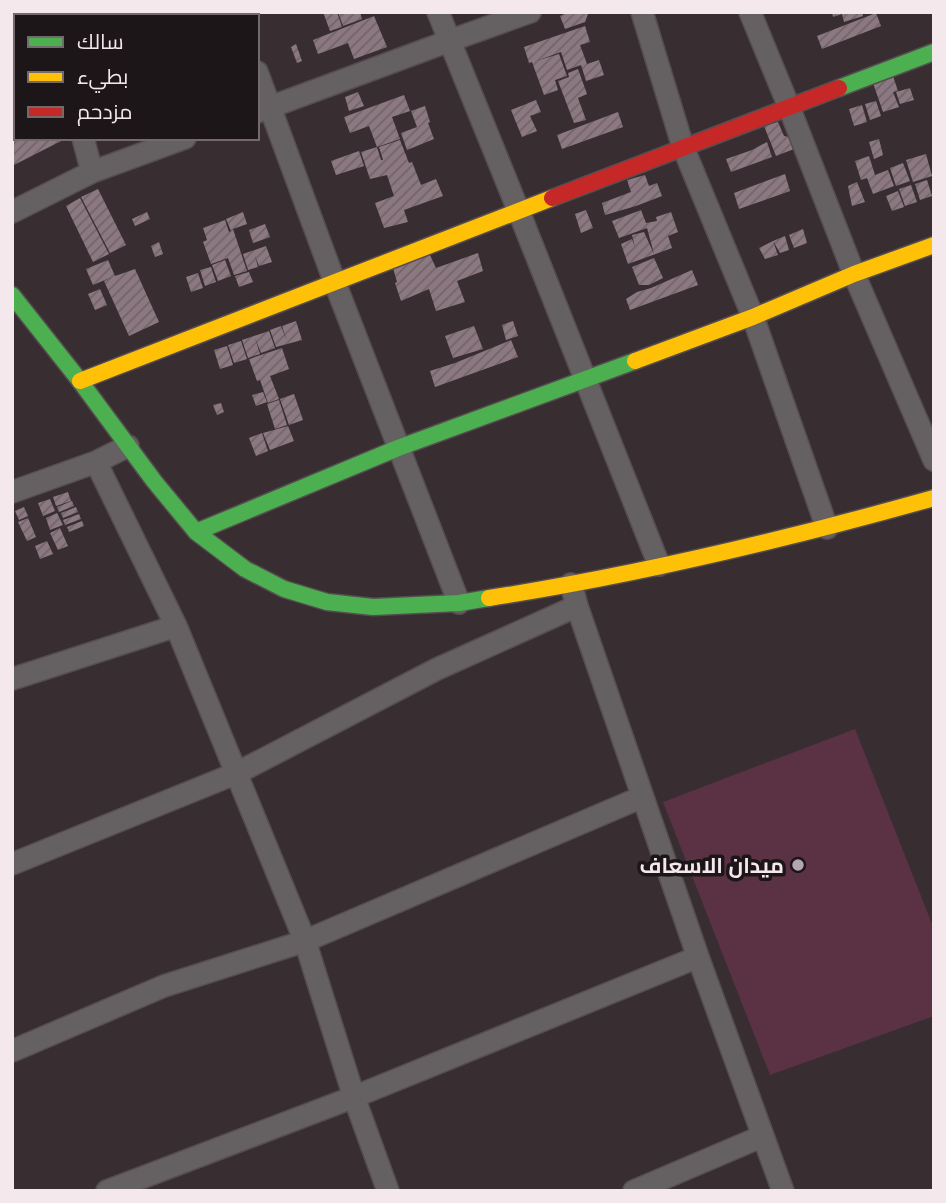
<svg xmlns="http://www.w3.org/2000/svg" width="946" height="1203" viewBox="0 0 946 1203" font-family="Mulish,Cairo,sans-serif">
  <defs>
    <pattern id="building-hatch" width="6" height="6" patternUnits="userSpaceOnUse" patternTransform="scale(1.75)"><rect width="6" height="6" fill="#8c7881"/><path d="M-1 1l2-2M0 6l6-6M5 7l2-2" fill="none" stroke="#71646a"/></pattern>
  </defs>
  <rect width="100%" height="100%" fill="#382e32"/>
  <path fill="#5b3144" d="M855,729L934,929V1016L770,1075L663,802Z"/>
  <path fill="url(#building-hatch)" d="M118,12H161L153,16H110Z
    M323,12H337L342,27L330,31Z
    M338,12H360L362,19L343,26Z
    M569,12H585L588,14L585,22L565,29L560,16Z
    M832,12H862L863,16L844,22L842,14L833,17Z
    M876,13L881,26L822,49L817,36Z
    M374,16L387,47L354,59L348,43L318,54L313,40Z
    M585,26L590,42L580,45L587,64L599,60L604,75L586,81L581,65L567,70L561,52L536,61L559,54L567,76L555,80L558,90L544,95L532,62L529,63L524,47Z
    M12,30L16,37V138H67L12,166Z
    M296,44L302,61L297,63L291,47Z
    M578,69L587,94L578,98L586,120L574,123L558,81L569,77L568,73Z
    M893,76L898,91L893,92L899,107L883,112L873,83Z
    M910,88L914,100L900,104L896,92Z
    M358,92L364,106L349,111L345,97Z
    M404,95L410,111L392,117L400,139L377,147L369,126L350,133L344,117Z
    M536,100L541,112L530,116L537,131L522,137L511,110Z
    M876,101L881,116L870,120L865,104Z
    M862,105L867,122L854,126L849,109Z
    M425,106L430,122L428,123L434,139L407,150L401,133L417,127L411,111Z
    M618,112L623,127L562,149L557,135Z
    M778,122L784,136L789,137L794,149L776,156L764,126Z
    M879,139L883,155L874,159L869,142Z
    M400,140L409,163L412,162L421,185L436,179L443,196L404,210L408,222L384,228L375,203L394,196L387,175L370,179L361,152L377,147L381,160H383L379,147Z
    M767,142L772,157L731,172L726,159L752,150Z
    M359,151L364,166L336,175L331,161Z
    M926,154L932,176L913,182L906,160Z
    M869,156L875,175L888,170L894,186L873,194L867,178L861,180L855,161Z
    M903,163L910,181L896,186L890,168Z
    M785,174L790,191L739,209L734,193Z
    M645,175L649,186L657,183L662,196L636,206L605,215L602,203L631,192L627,180Z
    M927,180L932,196L920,200L915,184Z
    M857,182L865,202L852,206L848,186Z
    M911,185L917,202L905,206L899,189Z
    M98,189L126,245L110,253L81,197Z
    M898,191L904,207L892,211L886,196Z
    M80,198L109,254L93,262L66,206Z
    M586,210L593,228L581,233L575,214Z
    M641,210L646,223L657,221L656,217L671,212L678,232L668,236L672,248L628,264L621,244L632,239L635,247L632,235L644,232L654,254L647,228L619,238L612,221Z
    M147,212L150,219L135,226L132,219Z
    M243,212L247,224L233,229L247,271L234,275L228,258L211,264L203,242L207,240L203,228L225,220L229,232L231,231L226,219Z
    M265,224L270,237L253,243L249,230Z
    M803,229L807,243L794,248L789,235Z
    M785,236L789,250L780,253L773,241L778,255L765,259L759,248L773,241Z
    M159,242L163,254L155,257L151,246Z
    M266,246L272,262L259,266L255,256L258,267L248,270L243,254Z
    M478,253L483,271L457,281L465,302L436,311L429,289L401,301L395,283L397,282L393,268L430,255L436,268Z
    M654,258L663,278L649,285H639L632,267Z
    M108,260L115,276L135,269L159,322L129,336L104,281L112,277L93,285L86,269Z
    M225,260L231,276L218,281L212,265Z
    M211,267L216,282L205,286L200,270Z
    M692,270L698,285L630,310L626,299L637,292L651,288Z
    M249,272L253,282L239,287L235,276Z
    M198,273L203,288L191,292L186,277Z
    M100,289L107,305L95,310L88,294Z
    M296,321L302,340L276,347L270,330L281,326L287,341L282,326Z
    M513,321L518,336L506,340L502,325Z
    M474,326L483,349L453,358L445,336Z
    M269,331L275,348L261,353L255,338L260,354L248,358L242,340Z
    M511,340L518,357L435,387L430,371L455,363Z
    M241,341L247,359L234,363L228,345Z
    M227,346L233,365L220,369L214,350Z
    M282,348L289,369L270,376L279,399L268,403L260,380L257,381L249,359Z
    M263,392L267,402L256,406L252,395Z
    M294,394L303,420L289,425L280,399Z
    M279,400L287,425L275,429L267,404Z
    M221,403L224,412L217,415L213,405Z
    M288,426L294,441L270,450L263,433Z
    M262,433L268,451L256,456L249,438Z
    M68,492L71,501L56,506L53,497Z
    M50,499L55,511L43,516L38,503Z
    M72,501L74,506L59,512L57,507Z
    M24,507L28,516L19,520L15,511Z
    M76,507L78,512L63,518L61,513Z
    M57,513L63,525L50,530L46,518Z
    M79,514L81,519L65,525L63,520Z
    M28,518L36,537L27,541L18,522Z
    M82,521L84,526L69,532L67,527Z
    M60,528L68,546L58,550L50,533Z
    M47,541L53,554L40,559L35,546Z"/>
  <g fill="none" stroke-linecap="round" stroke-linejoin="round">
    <defs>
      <path id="street" d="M233,12L235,16
        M438,12L519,212L659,565
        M642,12L683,147L753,317L827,528
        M750,12L789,107L854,274L934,460
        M58,16L67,12
        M257,72L335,283L459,603
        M257,112L449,41L530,12
        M83,138L92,172
        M12,212L92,172L185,138
        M96,462L176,626L305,941L354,1097L388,1191
        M12,492L96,462L128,446
        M571,584L577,606L698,957L783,1191
        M12,679L176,626
        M12,864L237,773L437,669L577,606
        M12,1051L164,986L305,941L642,797
        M107,1191L354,1097L698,957
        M634,1191L763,1136"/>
      <path id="fast" d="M839,88L934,52
        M12,295L80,381L154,481L196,532L245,569L284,589L327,602L373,607L459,603L489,598
        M196,532L398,448L635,361"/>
      <path id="slow" d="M635,361L753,317L854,274L934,245
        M80,381L552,198
        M489,598C639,575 788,539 934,498"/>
      <path id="jam" d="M552,198L839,88"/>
    </defs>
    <use href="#street" stroke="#554d50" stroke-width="24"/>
    <use href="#fast" stroke="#554d50" stroke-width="19"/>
    <use href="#slow" stroke="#554d50" stroke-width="19"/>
    <use href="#jam" stroke="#554d50" stroke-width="19"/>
    <use href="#street" stroke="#656163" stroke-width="21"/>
    <use href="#fast" stroke="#4caf50" stroke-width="16"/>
    <use href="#slow" stroke="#ffc107" stroke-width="16"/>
    <use href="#jam" stroke="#c62828" stroke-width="16"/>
  </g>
  <circle fill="#b2a7ac" stroke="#1d1619" stroke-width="2.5" cx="798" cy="865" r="7"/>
  <g text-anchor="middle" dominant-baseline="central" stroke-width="7" stroke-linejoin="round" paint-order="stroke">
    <g font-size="21" font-weight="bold" fill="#f4e8ed" stroke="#1d1619" text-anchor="end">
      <text x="784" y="865">ميدان الاسعاف</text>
    </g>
  </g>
  <rect width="946" height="1203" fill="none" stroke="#f4e8ed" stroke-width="28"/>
  <rect x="14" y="14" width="245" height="126" fill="#1d1619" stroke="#736a6e" stroke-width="2"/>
  <rect x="28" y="37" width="35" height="10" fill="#4caf50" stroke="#736a6e" stroke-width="2"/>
  <text x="77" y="49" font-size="21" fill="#f4e8ed">سالك</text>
  <rect x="28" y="72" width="35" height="10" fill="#ffc107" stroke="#736a6e" stroke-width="2"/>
  <text x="77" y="84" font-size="21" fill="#f4e8ed">بطيء</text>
  <rect x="28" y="107" width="35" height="10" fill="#c62828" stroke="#736a6e" stroke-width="2"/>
  <text x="77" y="119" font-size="21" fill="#f4e8ed">مزدحم</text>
</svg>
